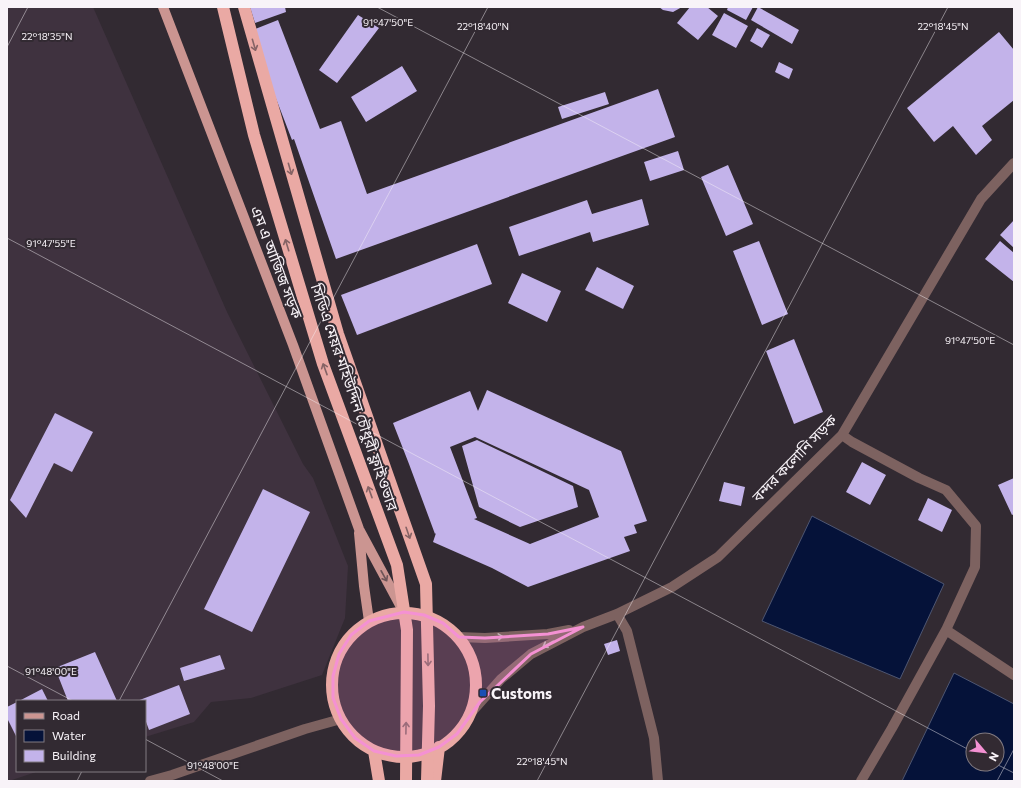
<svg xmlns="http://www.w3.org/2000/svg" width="1021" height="788" viewBox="0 0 1021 788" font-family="Commissioner,'Noto Sans Bengali',sans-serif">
  <rect width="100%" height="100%" fill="#322a32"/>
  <path fill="#3f323f" d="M7,7H93L227,312L303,464L313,478L348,566L345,618L322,675L251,698L211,702L194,722L145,737V701H17V771H39L9,781H7Z"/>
  <path fill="#051239" stroke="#4e5672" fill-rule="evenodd" d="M812,516L944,584L900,679L762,621Z
    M954,673L1014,704V781H902ZM973,740H997V764H973Z"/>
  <path fill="#c3b3ea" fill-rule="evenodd" d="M250,7H285L286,12L255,23Z
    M659,7H682L673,12L663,10Z
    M690,7H707L718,16L698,40L677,23Z
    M728,7H753L746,20L727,10Z
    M758,7L799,30L792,44L751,20Z
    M724,13L748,26L736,48L712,35Z
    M358,15L379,28L337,83L319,70Z
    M278,20L320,129L341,121L367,194L658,89L675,137L336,259L294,139L292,140L250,31Z
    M757,28L770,35L762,48L750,41Z
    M999,32L1014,50V100L982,126L992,140L976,155L953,126L934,142L907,108Z
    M779,62L793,69L789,79L775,72Z
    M402,66L417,91L366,122L351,97Z
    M605,92L609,104L562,119L558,107Z
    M678,151L684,170L650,181L644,162Z
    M728,165L753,224L726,236L701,177Z
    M642,199L649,225L593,242L590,232L519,256L509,227L587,200L592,214Z
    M1014,220V248L1000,235Z
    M759,241L788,314L762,325L733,251Z
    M1000,241L1014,253V282L985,259Z
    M477,244L492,284L357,335L341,295Z
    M597,267L634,286L623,309L585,290Z
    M522,273L561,291L547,322L508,303Z
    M794,339L823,412L794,424L766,351Z
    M487,390L621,451L647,521L634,525L637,533L624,537L630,551L528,587L492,568L433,542L436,533L435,534L409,464L393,423L470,391L478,411ZM475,437L589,490L599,517L530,544L474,519L477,518L450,447Z
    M55,413L93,432L72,472L54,463L26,518L10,500Z
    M477,440L573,486L578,507L520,527L479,507L462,446Z
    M862,462L886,475L870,505L846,492Z
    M1014,478V514L1012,515L998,485Z
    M724,482L745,487L741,506L719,501Z
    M263,489L310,512L252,632L204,609Z
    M928,498L952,510L942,532L918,520Z
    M617,640L620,651L608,655L604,644Z
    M95,652L117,701H68L55,668Z
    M220,655L225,669L184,681L180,668Z
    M179,685L190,714L149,730L145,719V701H137Z
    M42,689L48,701H19Z
    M17,702V735L16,736L7,718V707Z"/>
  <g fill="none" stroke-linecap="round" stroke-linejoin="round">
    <path stroke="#7d6260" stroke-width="10" d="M842,435L852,442L919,478L946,490L976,526L975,567L946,630L892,728L861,781
      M617,614L627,631L654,738L658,781
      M946,630L1014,675
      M459,637L485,638L548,634L569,630
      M469,715L501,679L531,654L583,627L617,614L672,587L718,557L842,435L981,199L1014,163
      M150,781L172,775L305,729L341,719"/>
    <path stroke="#cb9591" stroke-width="10" d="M163,7L293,345L359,529L402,609
      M359,533L364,586L369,621"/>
    <path stroke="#eaa9a4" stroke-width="12" d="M332 685a72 72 0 1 1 144 0a72 72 0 1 1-144 0Z
      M374,751L379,781
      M435,781L439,747"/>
    <path stroke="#eaa9a4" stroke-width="12" d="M223,7L254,135L323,364L397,565L407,630L406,781
      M244,7L338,334L426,584L429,706L427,781"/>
  </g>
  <defs><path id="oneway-shaft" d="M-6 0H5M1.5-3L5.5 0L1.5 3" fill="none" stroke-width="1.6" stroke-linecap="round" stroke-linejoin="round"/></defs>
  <g stroke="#856365">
    <use href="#oneway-shaft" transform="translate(254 45) rotate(74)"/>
    <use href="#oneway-shaft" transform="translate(290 169) rotate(74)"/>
    <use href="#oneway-shaft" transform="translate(287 245) rotate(-107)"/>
    <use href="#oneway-shaft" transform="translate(325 369) rotate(-110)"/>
    <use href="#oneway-shaft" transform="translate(370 492) rotate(-110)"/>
    <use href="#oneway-shaft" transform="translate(408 533) rotate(71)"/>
    <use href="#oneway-shaft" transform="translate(428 660) rotate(89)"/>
    <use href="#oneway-shaft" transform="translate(406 728) rotate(-89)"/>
  </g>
  <use stroke="#6f5558" href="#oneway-shaft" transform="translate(384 576) rotate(61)"/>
  <g stroke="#c1b2b4">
    <use href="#oneway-shaft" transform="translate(497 637) rotate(-6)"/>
    <use href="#oneway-shaft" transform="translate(548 644) rotate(151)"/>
  </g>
  <path fill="#f491d3" fill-opacity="0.2" stroke="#f491d3" stroke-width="3" stroke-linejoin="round" d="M404,612L424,615L443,623L459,637L485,638L548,634L583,627L531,654L480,702L457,734L439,747L419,755L396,756L374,751L355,738L341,719L333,698V676L339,654L351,635L369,621Z"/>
  <path fill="none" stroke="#f8f3f8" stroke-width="1" stroke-opacity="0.45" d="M377,7L1014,345M7,47L28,7M7,238L973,752M7,666L73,701M119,701L488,7M145,739L223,781M996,764L1014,773M77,781L82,771M537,781L948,7M997,781L1014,749"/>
  <rect fill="#1a4fb4" stroke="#322a32" stroke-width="1.5" x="479" y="689" width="8" height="8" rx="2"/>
  <g text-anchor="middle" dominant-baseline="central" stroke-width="4" stroke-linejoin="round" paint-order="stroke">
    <g font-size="15" fill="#f8f3f8" stroke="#322a32">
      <text transform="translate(277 262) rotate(69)">এম এ আজিজ সড়ক</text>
      <text transform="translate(355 397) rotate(71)">সিডিএ মেয়র মহিউদ্দিন চৌধুরী ফ্লাইওভার</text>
      <text transform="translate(794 458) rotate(-46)">বন্দর কলোনি সড়ক</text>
    </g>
    <g font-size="15" font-weight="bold" fill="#f8f3f8" stroke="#322a32" text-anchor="start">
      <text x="491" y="693">Customs</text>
    </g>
  </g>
  <g font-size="10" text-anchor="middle" fill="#f8f3f8" stroke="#322a32" stroke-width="4" stroke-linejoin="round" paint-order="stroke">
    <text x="388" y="26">91°47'50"E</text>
    <text x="483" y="30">22°18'40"N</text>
    <text x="943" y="30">22°18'45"N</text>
    <text x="47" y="40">22°18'35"N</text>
    <text x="51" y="247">91°47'55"E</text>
    <text x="970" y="344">91°47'50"E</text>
    <text x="51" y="675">91°48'00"E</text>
    <text x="542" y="765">22°18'45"N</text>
    <text x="213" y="769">91°48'00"E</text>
  </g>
  <rect width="1021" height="788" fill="none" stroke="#f8f3f8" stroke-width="16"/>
  <rect x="16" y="700" width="130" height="72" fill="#322a32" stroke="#817a81"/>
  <rect x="24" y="713" width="20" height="6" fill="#cb9591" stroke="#817a81"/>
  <text x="52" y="720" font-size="12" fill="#f8f3f8">Road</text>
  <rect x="24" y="730" width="20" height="12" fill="#051239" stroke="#817a81"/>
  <text x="52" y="740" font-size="12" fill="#f8f3f8">Water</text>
  <rect x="24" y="750" width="20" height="12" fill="#c3b3ea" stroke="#817a81"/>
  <text x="52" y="760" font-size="12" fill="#f8f3f8">Building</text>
  <g transform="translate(985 752) rotate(118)"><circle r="19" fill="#322a32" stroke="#817a81"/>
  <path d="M0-3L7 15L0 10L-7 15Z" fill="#f491d3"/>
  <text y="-6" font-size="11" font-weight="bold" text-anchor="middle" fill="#f8f3f8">N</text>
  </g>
</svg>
